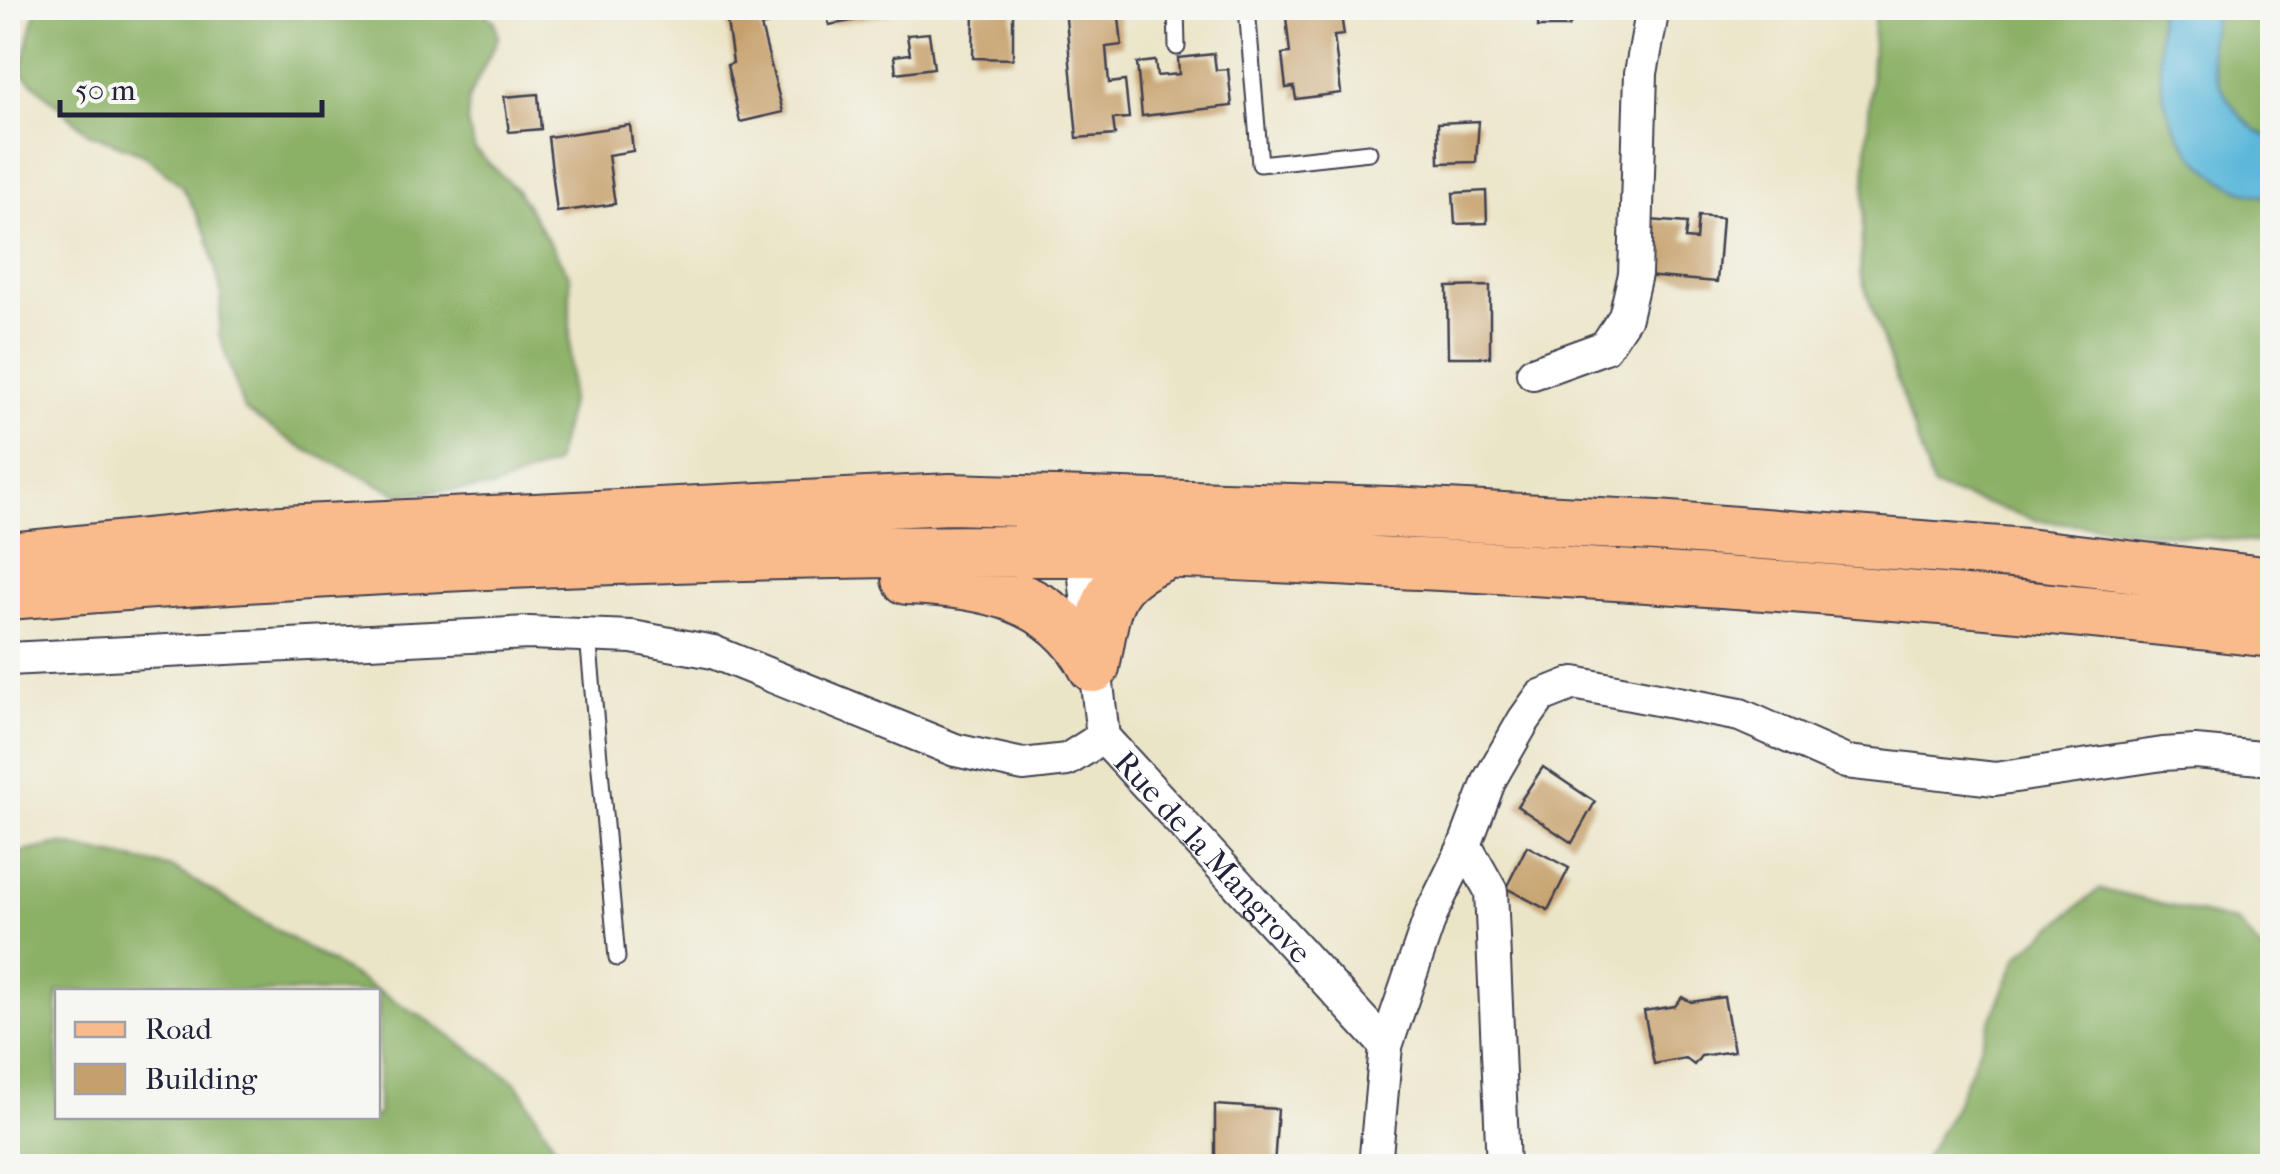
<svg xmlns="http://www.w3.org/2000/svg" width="2280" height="1174" viewBox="0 0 2280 1174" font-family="'IM FELL French Canon',serif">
  <rect width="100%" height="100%" fill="#f6f6f2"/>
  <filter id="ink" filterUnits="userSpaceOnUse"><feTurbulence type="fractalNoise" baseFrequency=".01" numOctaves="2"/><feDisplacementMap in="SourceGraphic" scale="20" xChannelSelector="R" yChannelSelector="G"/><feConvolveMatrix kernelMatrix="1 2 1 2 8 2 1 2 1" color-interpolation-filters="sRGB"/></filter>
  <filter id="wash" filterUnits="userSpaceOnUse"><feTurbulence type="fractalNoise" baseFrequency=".0048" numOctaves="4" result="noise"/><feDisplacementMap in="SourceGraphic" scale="40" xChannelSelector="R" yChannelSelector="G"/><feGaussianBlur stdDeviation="2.25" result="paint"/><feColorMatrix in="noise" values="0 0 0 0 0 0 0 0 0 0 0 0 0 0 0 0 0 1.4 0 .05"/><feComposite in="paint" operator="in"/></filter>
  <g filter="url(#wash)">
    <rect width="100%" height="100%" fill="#ebe5c8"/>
    <path fill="#8bb166" stroke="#566a50" stroke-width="2.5" fill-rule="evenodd" d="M36,8H317L362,14L480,8L495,22L498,38L469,97L467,123L475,150L517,190L570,276V402L555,464L493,488L399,494L298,446L244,410L219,334L221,291L207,234L182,186L143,154L88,133L21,72Z
      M1875,8H2272V539L2260,543L2036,520L1933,487L1860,273Z
      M61,844L173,868L429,1021L517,1083L567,1166H8V855ZM58,992H378V1116H58Z
      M2099,889L2237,922L2272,963V1166H1920L1954,1109L2018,956Z"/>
    <path fill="#5cb8da" stroke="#3f6d8a" stroke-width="2.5" d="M2161,8H2218C2215,19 2210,34 2210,46C2210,79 2241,129 2272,138V197C2222,193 2181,152 2166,104C2158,78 2160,43 2158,16Z"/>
    <g id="blocks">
      <path fill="#c6a06c" d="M725,8H795L797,17L761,26L783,112L740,122L727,65L733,63Z
        M826,8H890L891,14L829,25Z
        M1065,8H1118L1122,45L1106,47L1109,83L1125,81L1129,118L1113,119L1115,135L1077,138Z
        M1285,8H1340L1344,35L1334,36L1341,93L1296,99L1294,87L1286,88L1282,54L1290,53Z
        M1539,8H1580V15L1568,27H1538Z
        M974,10H1013V59L973,58Z
        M929,33L934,68L896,73L894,56L910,54L907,35Z
        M1214,54L1216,70L1228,69L1232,106L1142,116L1137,63L1155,61L1157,76L1179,74L1178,58Z
        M538,94L541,129L509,132L504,97Z
        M1479,121L1476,162L1439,163L1438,123Z
        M630,125L633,151L608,155L615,204L557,212L548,137Z
        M1486,191L1487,223L1455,224L1453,193Z
        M1698,216L1722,218L1717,282L1645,276L1650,220L1687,223L1685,239L1696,240Z
        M1490,286V357H1448L1447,287Z
        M1543,767L1595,802L1572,843L1517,806Z
        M1527,846L1569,868L1548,910L1506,888Z
        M1682,997L1691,1002L1724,997L1734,1051L1701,1056L1694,1065L1685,1058L1654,1064L1644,1011L1675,1006Z
        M1215,1105L1278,1109L1274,1166H1215Z"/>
    </g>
  </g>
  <g filter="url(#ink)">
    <use href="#blocks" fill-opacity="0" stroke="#403f50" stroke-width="2.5"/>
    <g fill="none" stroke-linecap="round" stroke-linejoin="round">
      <defs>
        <path id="service" d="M1176,8L1177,47
          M1247,8L1260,164L1369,152
          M588,636L617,958"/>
        <g id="minor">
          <path d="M1533,373L1605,347L1625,317L1635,274L1641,73L1653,8"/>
          <path id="s1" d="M1080,533L1103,737L1386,1046L1375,1166"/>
          <path d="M8,659L529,633L632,637L713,652L955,750L1023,765L1067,760L1103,737"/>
          <path d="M1465,845L1490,779L1524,720L1541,696L1574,683L1740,715L1846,762L1995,779L2163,754L2195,752L2272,759"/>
          <path d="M1386,1046L1432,912L1465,845L1491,891L1503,1166"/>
        </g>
        <path id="primary" d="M8,558L262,532L950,499L1390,512L1657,526L2026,554L2272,583
          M907,579C982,582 1057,594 1094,667
          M8,594C363,566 722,550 1078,551C1192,551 1306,559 1420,564C1705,578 1989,600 2272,632
          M1094,667C1107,602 1103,578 1171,552"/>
      </defs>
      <use href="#service" stroke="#403f50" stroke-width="19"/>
      <use href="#minor" stroke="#403f50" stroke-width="36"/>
      <use href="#primary" stroke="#403f50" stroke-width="54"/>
      <use href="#service" stroke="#fff" stroke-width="15"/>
      <use href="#minor" stroke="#fff" stroke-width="32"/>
      <use href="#primary" stroke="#fabb8c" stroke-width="50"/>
    </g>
  </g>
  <g text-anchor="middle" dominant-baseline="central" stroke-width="10" stroke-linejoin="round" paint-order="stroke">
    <g font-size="32" fill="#22223b" stroke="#f6f6f2">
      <text stroke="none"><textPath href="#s1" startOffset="368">Rue de la Mangrove</textPath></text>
    </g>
  </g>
  <rect width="2280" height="1174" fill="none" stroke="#f6f6f2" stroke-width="40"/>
  <rect x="55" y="989" width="325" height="130" fill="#f6f6f2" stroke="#a1a1a9" stroke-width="2.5"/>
  <rect x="75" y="1022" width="50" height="15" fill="#fabb8c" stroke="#a1a1a9" stroke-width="2.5"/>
  <text x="145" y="1039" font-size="30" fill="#22223b">Road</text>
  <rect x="75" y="1064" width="50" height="30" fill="#c6a06c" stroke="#a1a1a9" stroke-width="2.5"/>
  <text x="145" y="1089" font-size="30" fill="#22223b">Building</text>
  <path d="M60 100v15h262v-15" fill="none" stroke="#22223b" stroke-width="5"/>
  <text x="75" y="100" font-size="30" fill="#22223b" stroke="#f6f6f2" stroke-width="8" paint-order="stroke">50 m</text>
</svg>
